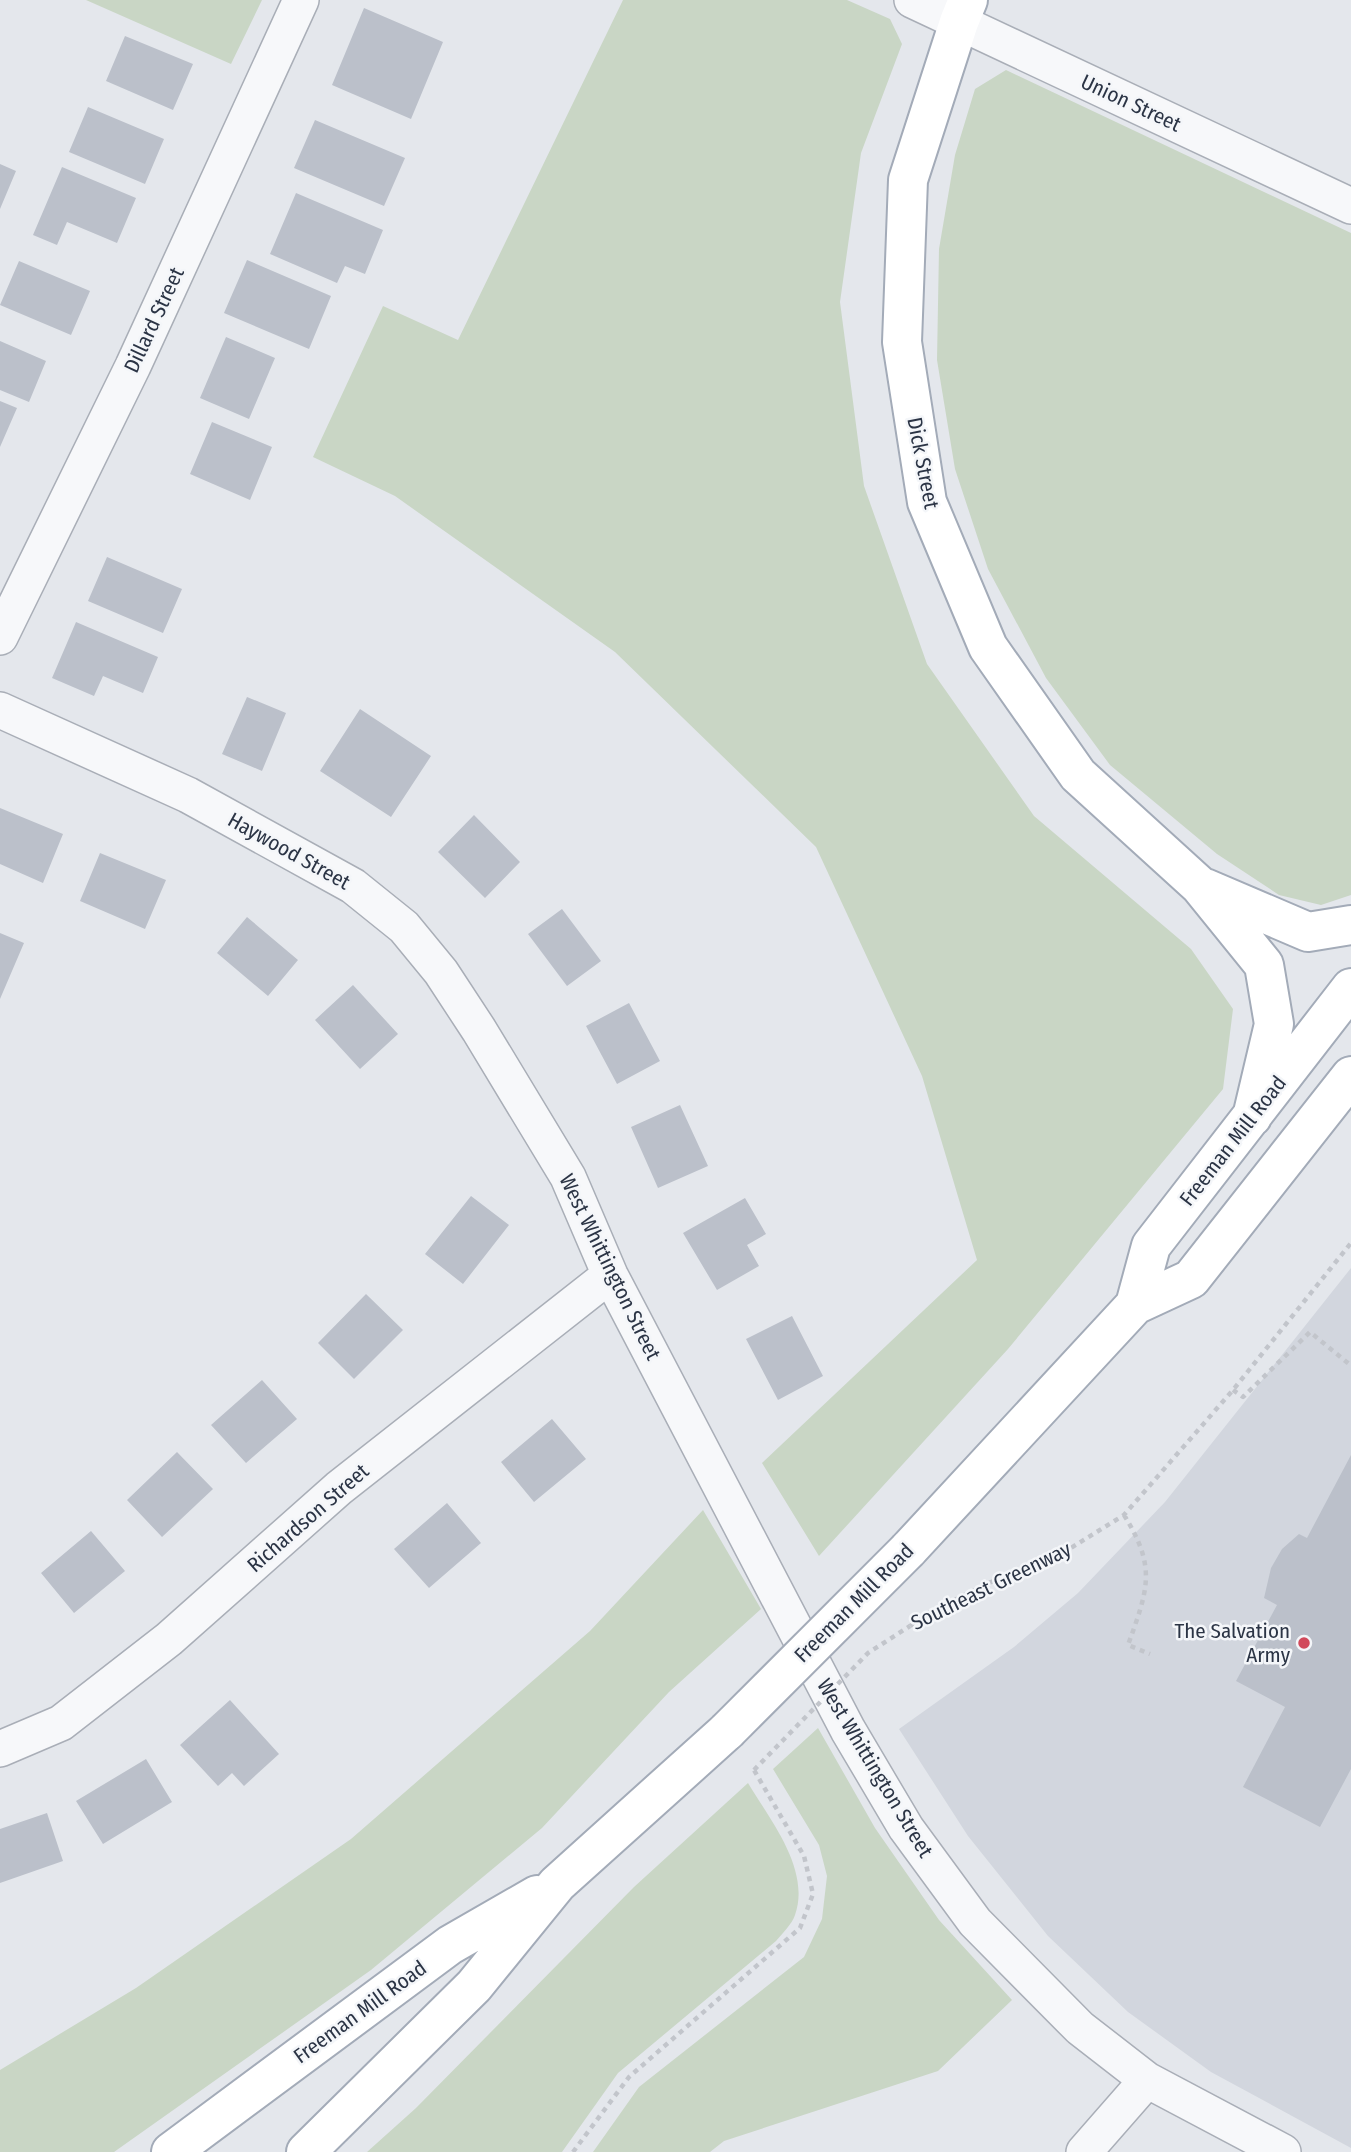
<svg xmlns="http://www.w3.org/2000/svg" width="1351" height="2152" viewBox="0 0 1351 2152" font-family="'Fira Sans Condensed',sans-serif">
  <rect width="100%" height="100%" fill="#e4e7ec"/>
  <path fill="#d2d6de" d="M1351,1268V2148L1211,2072L1128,2012L1048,1936L968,1836L899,1729L1014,1647L1078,1593L1165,1502Z"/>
  <path fill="#c9d6c5" d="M86,0H262L231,64Z
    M623,0H847L890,19L902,44L861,153L840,302L864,486L927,664L1034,816L1191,949L1233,1009L1223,1089L1008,1349L819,1556L762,1463L977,1260L922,1076L816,847L615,652L395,496L313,457L383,306L458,340Z
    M1006,70L1351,233V895L1321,905L1279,895L1217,854L1110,765L1046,678L988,569L955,469L937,360L939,249L955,155L975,89Z
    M703,1510L761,1609L669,1692L542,1828L371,1970L114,2152H0V2070L136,1988L351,1839L590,1631Z
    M818,1728L875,1828L939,1920L1012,2000L938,2071L724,2141L710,2152H593L639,2087L804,1957L822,1919L827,1876L819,1845L773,1769Z
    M748,1783C770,1820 811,1869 795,1915C792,1924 782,1934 776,1941L618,2073L562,2152H367L416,2108L634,1887Z"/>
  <path fill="#bbc0ca" d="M364,8L443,42L411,119L332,85Z
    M125,36L193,64L173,110L106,81Z
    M88,107L164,139L145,184L69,152Z
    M315,120L405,158L384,206L294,168Z
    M0,164L16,171L0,209Z
    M62,167L136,198L117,243L67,222L57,245L33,235Z
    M296,193L383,230L365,274L345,266L337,283L270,254Z
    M247,260L331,296L309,349L224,313Z
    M19,261L90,291L71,335L0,305Z
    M226,337L275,358L249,419L200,398Z
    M0,341L46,361L29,402L0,390Z
    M0,401L17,408L0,447Z
    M212,422L272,447L250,500L190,474Z
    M107,557L182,589L163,633L88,601Z
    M76,622L158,657L143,693L103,676L94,696L52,678Z
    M247,697L286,713L262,771L222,754Z
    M360,709L431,756L391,817L320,771Z
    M0,808L63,834L43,883L0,864Z
    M474,815L520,862L485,898L438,852Z
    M100,853L166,880L145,929L80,901Z
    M562,909L601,961L567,986L528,934Z
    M247,917L298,960L268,996L217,953Z
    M0,933L24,943L0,999Z
    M353,985L398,1034L360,1069L315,1020Z
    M629,1003L660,1061L617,1084L586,1026Z
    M680,1105L708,1166L658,1188L631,1127Z
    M471,1196L509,1225L463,1284L425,1254Z
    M745,1198L766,1234L747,1245L759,1266L717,1290L683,1233Z
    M366,1294L403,1330L354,1379L318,1343Z
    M792,1316L823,1376L778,1400L746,1339Z
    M262,1380L297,1419L246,1463L211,1425Z
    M552,1419L586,1459L534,1502L501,1462Z
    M177,1452L213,1489L162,1537L127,1500Z
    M1351,1455V1769L1320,1827L1243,1787L1285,1707L1236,1681L1277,1605L1264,1598L1271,1568L1282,1549L1299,1534L1307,1538Z
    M447,1503L481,1543L429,1588L394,1549Z
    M91,1531L125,1571L74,1613L41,1573Z
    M230,1700L279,1754L244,1786L232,1773L218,1786L180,1745Z
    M146,1759L172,1802L103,1844L76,1801Z
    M47,1813L63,1861L0,1883V1829Z"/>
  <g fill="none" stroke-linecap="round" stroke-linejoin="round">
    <defs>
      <path id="minor" d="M912,0L1351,206
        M0,637L133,366L301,0
        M0,710L188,795L353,886L404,927L441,972L479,1030L568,1177L610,1275L848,1730L906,1828L975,1922L1080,2028L1147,2080L1283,2152
        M0,1749L61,1723L169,1639L339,1488L610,1275
        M1084,2152L1147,2080"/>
      <path id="primary" d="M968,0L959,22L908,180L902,342L927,502L988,647L1078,775L1200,886L1264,965L1274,1024L1252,1117
        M1205,888L1308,932L1351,925
        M1135,1305L1151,1246L1351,988
        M908,1550L1135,1305L1191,1279L1351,1076
        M171,2152L450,1945L537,1895
        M306,2152L474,1986L557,1884L727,1731"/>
    </defs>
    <use href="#minor" stroke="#a9aeb7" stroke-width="38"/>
    <use href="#primary" stroke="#a3abb8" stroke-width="42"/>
    <path stroke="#c2c5cb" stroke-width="4.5" stroke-dasharray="5 5" stroke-linecap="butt" d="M1233,1390L1243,1397L1310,1332L1349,1364
      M1124,1515C1157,1568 1148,1589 1128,1645L1150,1654
      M910,1626L930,1612L991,1582L1066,1551L1124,1515L1233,1390L1351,1243
      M573,2152L629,2077L800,1928L813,1894L804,1856L754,1770"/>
    <use href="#minor" stroke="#f7f8fa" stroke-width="35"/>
    <use href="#primary" stroke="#fff" stroke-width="38"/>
    <defs>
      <path id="primary-bridge" d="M727,1731L908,1550"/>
    </defs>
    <use href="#primary-bridge" stroke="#a3abb8" stroke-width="42" stroke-linecap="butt"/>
    <path stroke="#c2c5cb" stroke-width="4.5" stroke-dasharray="5 5" stroke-linecap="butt" d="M754,1770L868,1653L910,1626"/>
    <use href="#primary-bridge" stroke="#fff" stroke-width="38"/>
  </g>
  <circle fill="#d1495b" stroke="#f4f6f9" stroke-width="2.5" cx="1304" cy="1643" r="7"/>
  <g text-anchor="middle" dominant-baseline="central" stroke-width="5" stroke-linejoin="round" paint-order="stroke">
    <g font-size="21" fill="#2b3445" stroke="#f4f6f9">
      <text transform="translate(1131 103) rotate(25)">Union Street</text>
      <text transform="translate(154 320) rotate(-65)">Dillard Street</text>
      <text transform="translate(923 463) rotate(79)">Dick Street</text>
      <text transform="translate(289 851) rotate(29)">Haywood Street</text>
      <text transform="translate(1233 1141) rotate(-52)">Freeman Mill Road</text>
      <text transform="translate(610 1267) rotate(64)">West Whittington Street</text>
      <text transform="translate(308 1518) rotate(-41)">Richardson Street</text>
      <text transform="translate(991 1586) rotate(-26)">Southeast Greenway</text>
      <text transform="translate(854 1603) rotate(-45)">Freeman Mill Road</text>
      <text transform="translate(875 1768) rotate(59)">West Whittington Street</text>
      <text transform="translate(360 2012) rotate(-36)">Freeman Mill Road</text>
    </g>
    <g font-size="21" fill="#2b3445" stroke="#f4f6f9" text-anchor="end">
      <text x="1290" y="1631">The Salvation<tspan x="1290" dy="24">Army</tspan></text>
    </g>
  </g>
</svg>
